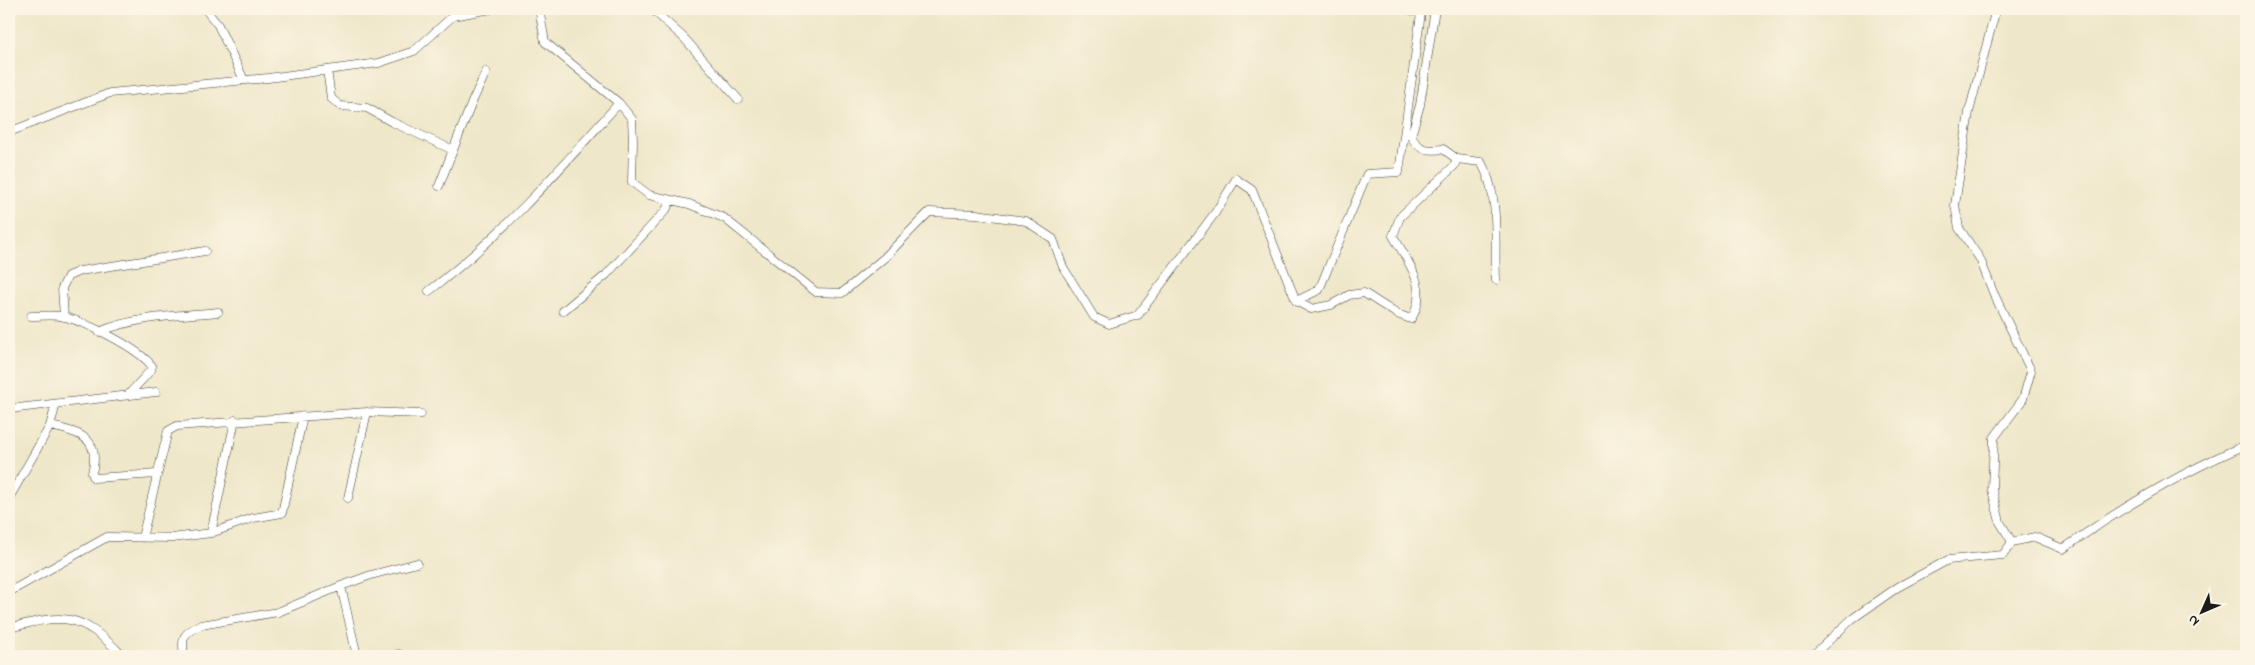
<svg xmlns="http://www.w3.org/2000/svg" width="2255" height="665" viewBox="0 0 2255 665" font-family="'Indie Flower',sans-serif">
  <rect width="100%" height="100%" fill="#fcf5e5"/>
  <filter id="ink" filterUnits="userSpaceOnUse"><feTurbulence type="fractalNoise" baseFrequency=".02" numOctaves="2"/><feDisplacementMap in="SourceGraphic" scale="10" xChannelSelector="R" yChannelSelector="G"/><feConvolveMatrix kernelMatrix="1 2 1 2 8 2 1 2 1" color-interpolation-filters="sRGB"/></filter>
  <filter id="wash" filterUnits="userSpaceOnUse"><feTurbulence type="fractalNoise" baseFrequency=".0096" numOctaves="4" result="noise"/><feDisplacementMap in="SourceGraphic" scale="20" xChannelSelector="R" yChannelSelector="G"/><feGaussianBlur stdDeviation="1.12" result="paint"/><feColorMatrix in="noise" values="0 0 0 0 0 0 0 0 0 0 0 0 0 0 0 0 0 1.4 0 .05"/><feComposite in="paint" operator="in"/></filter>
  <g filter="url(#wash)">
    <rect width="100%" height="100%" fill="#eee7c9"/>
  </g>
  <g filter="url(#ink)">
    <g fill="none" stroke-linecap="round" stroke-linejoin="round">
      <defs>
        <path id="minor" d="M205,9L218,25L244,80
          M539,9L545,42L619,103L632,119L633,141L632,182L649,195L689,204L724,218L816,292L842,293L884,258L929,212L976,214L1026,221L1053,239L1063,267L1094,317L1109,324L1138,315L1215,213L1236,179L1252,190L1296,301L1319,290L1367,174L1399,172L1421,13L1407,9
          M652,9L684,38L738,99
          M1996,9L1969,112L1955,205L1959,228L1980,259L1993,292L2031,371L2023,399L1994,438L1992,490L2000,522L2012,542
          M327,70L331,98L340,106L367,108L392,122L453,150L439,186
          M9,132L110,93L268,78L379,63L414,51L453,16L491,9
          M453,150L473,100L486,72
          M1457,159L1481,162C1501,197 1494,241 1496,280
          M429,291C502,236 558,171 619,103
          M1296,301L1311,309L1331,305L1349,295L1364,293L1397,314L1411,319C1430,289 1409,263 1393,236L1400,217L1454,166L1457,159L1443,149C1428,151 1419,151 1411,136L1420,105L1435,9
          M563,311L606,275L666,210L671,200
          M31,316C41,316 55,314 65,317C88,323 138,348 152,366L151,370L128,395
          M64,317L62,288L68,276L80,271L205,251
          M99,332C137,316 178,316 218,312
          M9,409L156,392
          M50,426C80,433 101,437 92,473L94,478L157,474
          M9,498L50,426L56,404
          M348,498L367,412
          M211,533L235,420
          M142,538L168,431L177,426L367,412L421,414
          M341,586L357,656
          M9,592L107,537L172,538L211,533L253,518L282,513L303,416
          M9,628C66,613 80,613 123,656
          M184,656C181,637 183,633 201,625L278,612L341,586L371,575L417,563
          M393,656L399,654
          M1812,656L1852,619L1898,587L1948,560L2003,555L2012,542L2035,537L2063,549C2120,509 2181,472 2246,445"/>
      </defs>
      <use href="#minor" stroke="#3c3a36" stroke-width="9"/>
      <use href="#minor" stroke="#fff" stroke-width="8"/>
    </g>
  </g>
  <rect width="2255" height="665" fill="none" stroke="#fcf5e5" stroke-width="30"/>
  <g transform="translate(2202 612) rotate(225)" stroke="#fcf5e5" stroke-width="4" paint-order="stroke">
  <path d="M0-4L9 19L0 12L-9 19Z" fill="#1c1c1c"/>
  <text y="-8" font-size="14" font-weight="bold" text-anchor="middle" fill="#1c1c1c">N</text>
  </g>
</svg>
